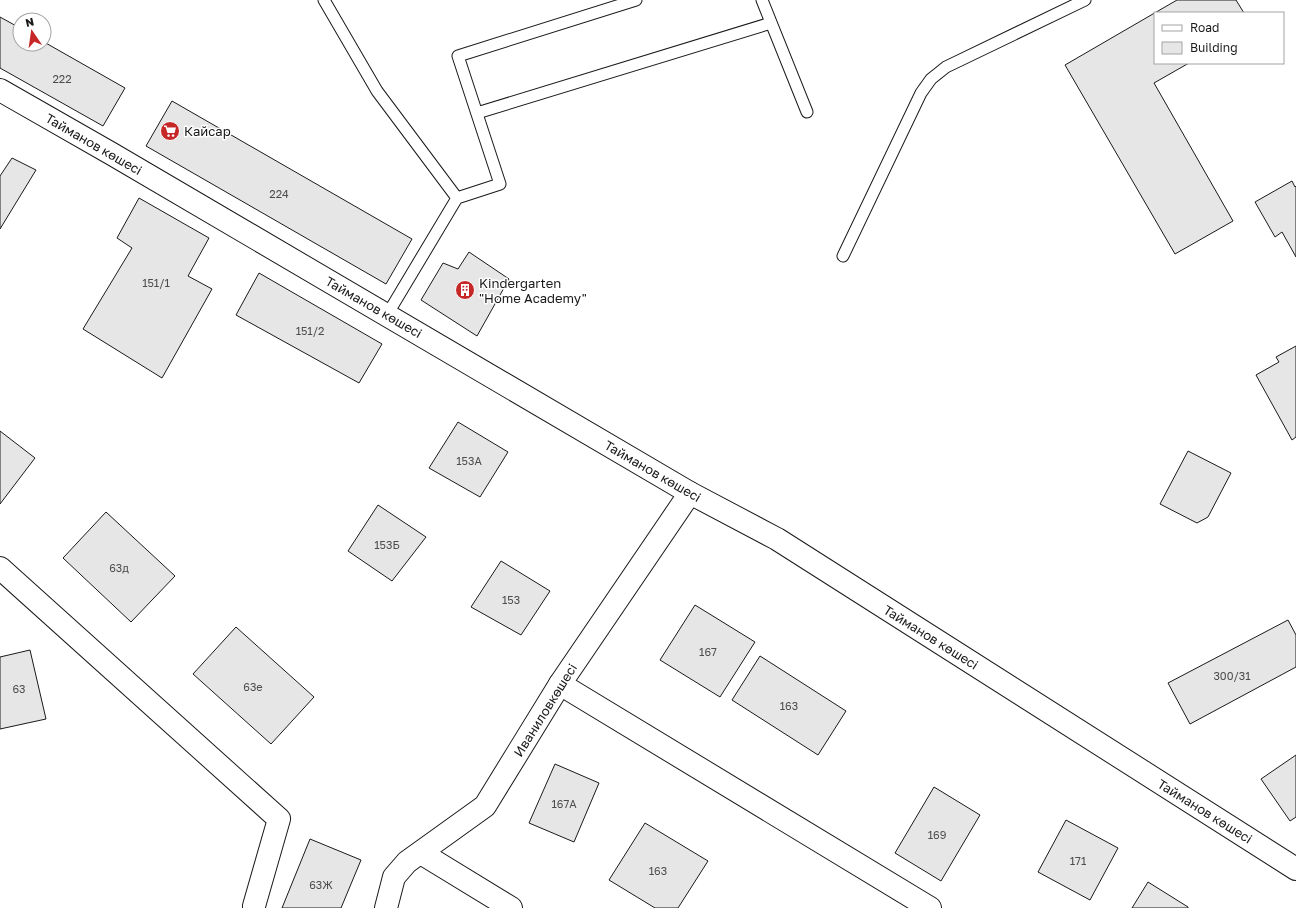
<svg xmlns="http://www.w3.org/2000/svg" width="1296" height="908" viewBox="0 0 1296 908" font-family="'Golos Text',sans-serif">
  <rect width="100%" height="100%" fill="#fff"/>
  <path fill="#e6e6e6" stroke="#1a1a1a" d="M1177,0H1236L1244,13H1155V63H1189L1154,83L1233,221L1175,254L1065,65Z
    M0,17L20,28V44H44V42L125,88L103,126L0,68Z
    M172,101L412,239L386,284L146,146Z
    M12,158L36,170L0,229V176Z
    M1292,181L1295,187L1296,186V257L1282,232L1275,237L1255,202Z
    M139,198L209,238L188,276L212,289L162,378L83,329L132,248L117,238Z
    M469,252L509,279L477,336L421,300L443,263L458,269Z
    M259,273L382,344L359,383L236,315Z
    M1296,346V437L1292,440L1256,375L1279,362L1276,357Z
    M458,422L508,452L480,497L429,468Z
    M0,431L35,458L0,504Z
    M1188,451L1231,473L1208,517L1197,523L1160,504Z
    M378,505L426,537L392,581L348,551Z
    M106,512L175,576L131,622L63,558Z
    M501,561L550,591L521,635L471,607Z
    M695,605L755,642L720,697L660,660Z
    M1288,620L1296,635V667L1190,724L1168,683Z
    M236,627L314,697L271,744L193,674Z
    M30,650L46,719L0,729V657Z
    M760,656L846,711L818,755L732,700Z
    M1296,755V817L1290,821L1261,779Z
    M555,764L599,783L574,842L529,823Z
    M934,787L980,815L941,881L895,853Z
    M1066,820L1118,848L1090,900L1038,872Z
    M645,823L708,861L678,908H655L609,880Z
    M310,839L361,860L341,908H282Z
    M1148,882L1188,907V908H1132Z"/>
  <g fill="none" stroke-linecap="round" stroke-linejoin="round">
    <defs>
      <path id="service" d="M324,0L377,91L457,198
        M762,0L807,112
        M477,113L771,23
        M843,256L921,93L931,79L946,67L1085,0
        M387,315L457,198L500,184L458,56L636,0"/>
      <path id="minor" d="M0,90L112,154L690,493
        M0,568L279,819L254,906
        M560,684L930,908
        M421,853L511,908"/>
      <path id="tertiary" d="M386,908L394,877L407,862L485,806L560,684L690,493L777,539L1296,869"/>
    </defs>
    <use href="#service" stroke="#1a1a1a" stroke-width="13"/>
    <use href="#minor" stroke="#1a1a1a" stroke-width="24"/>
    <use href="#tertiary" stroke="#1a1a1a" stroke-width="24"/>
    <use href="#service" stroke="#fff" stroke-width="11"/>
    <use href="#minor" stroke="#fff" stroke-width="22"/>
    <use href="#tertiary" stroke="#fff" stroke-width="22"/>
  </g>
  <defs>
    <symbol id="supermarket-disc" viewBox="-11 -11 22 22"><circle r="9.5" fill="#c62828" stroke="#fff"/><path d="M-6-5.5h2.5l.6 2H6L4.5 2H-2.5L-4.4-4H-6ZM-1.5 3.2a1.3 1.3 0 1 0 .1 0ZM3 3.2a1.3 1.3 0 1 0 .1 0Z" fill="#fff"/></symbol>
    <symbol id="building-disc" viewBox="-11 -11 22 22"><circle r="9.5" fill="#c62828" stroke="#fff"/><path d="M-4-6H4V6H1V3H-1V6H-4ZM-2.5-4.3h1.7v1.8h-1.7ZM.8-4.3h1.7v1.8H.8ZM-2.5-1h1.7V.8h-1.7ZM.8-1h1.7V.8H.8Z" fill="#fff"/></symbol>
  </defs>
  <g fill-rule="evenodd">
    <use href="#supermarket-disc" x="159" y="120" width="22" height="22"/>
    <use href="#building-disc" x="454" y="279" width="22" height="22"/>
  </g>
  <g text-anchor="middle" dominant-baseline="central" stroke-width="3" stroke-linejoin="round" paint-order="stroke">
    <g font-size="11" fill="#4d4d4d">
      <text x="62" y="78">222</text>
      <text x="279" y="193">224</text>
      <text x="156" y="282">151/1</text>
      <text x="310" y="330">151/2</text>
      <text x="469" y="460">153А</text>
      <text x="387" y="544">153Б</text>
      <text x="119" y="567">63д</text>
      <text x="511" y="599">153</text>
      <text x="708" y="651">167</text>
      <text x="1232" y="675">300/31</text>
      <text x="253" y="686">63е</text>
      <text x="19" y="688">63</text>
      <text x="789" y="705">163</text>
      <text x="564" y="803">167А</text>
      <text x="937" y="834">169</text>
      <text x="1078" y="860">171</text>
      <text x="658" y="870">163</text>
      <text x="321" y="884">63Ж</text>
    </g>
    <g font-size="13" fill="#1a1a1a" stroke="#fff" text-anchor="start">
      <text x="184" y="131">Кайсар</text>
      <text x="479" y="283">Kindergarten<tspan x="479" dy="15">"Home Academy"</tspan></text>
    </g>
    <g font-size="13" fill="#1a1a1a" stroke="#fff">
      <text transform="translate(94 144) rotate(30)">Тайманов көшесі</text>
      <text transform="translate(374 307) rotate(30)">Тайманов көшесі</text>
      <text transform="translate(653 471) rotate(30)">Тайманов көшесі</text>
      <text transform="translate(931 637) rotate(32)">Тайманов көшесі</text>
      <text transform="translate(545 710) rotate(-58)">Иваниловкөшесі</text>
      <text transform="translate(1205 811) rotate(32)">Тайманов көшесі</text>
    </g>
  </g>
  <rect x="1154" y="12" width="130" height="52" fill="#ffffff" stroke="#a3a3a3"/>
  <rect x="1162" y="25" width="20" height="6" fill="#ffffff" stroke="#a3a3a3"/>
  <text x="1190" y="32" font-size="12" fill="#1a1a1a">Road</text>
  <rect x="1162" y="42" width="20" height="12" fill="#e6e6e6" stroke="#a3a3a3"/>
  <text x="1190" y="52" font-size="12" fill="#1a1a1a">Building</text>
  <g transform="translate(32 32) rotate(347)"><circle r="19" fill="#ffffff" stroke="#a3a3a3"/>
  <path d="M0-3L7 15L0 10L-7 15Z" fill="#c62828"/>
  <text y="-6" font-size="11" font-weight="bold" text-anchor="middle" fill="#1a1a1a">N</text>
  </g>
</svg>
